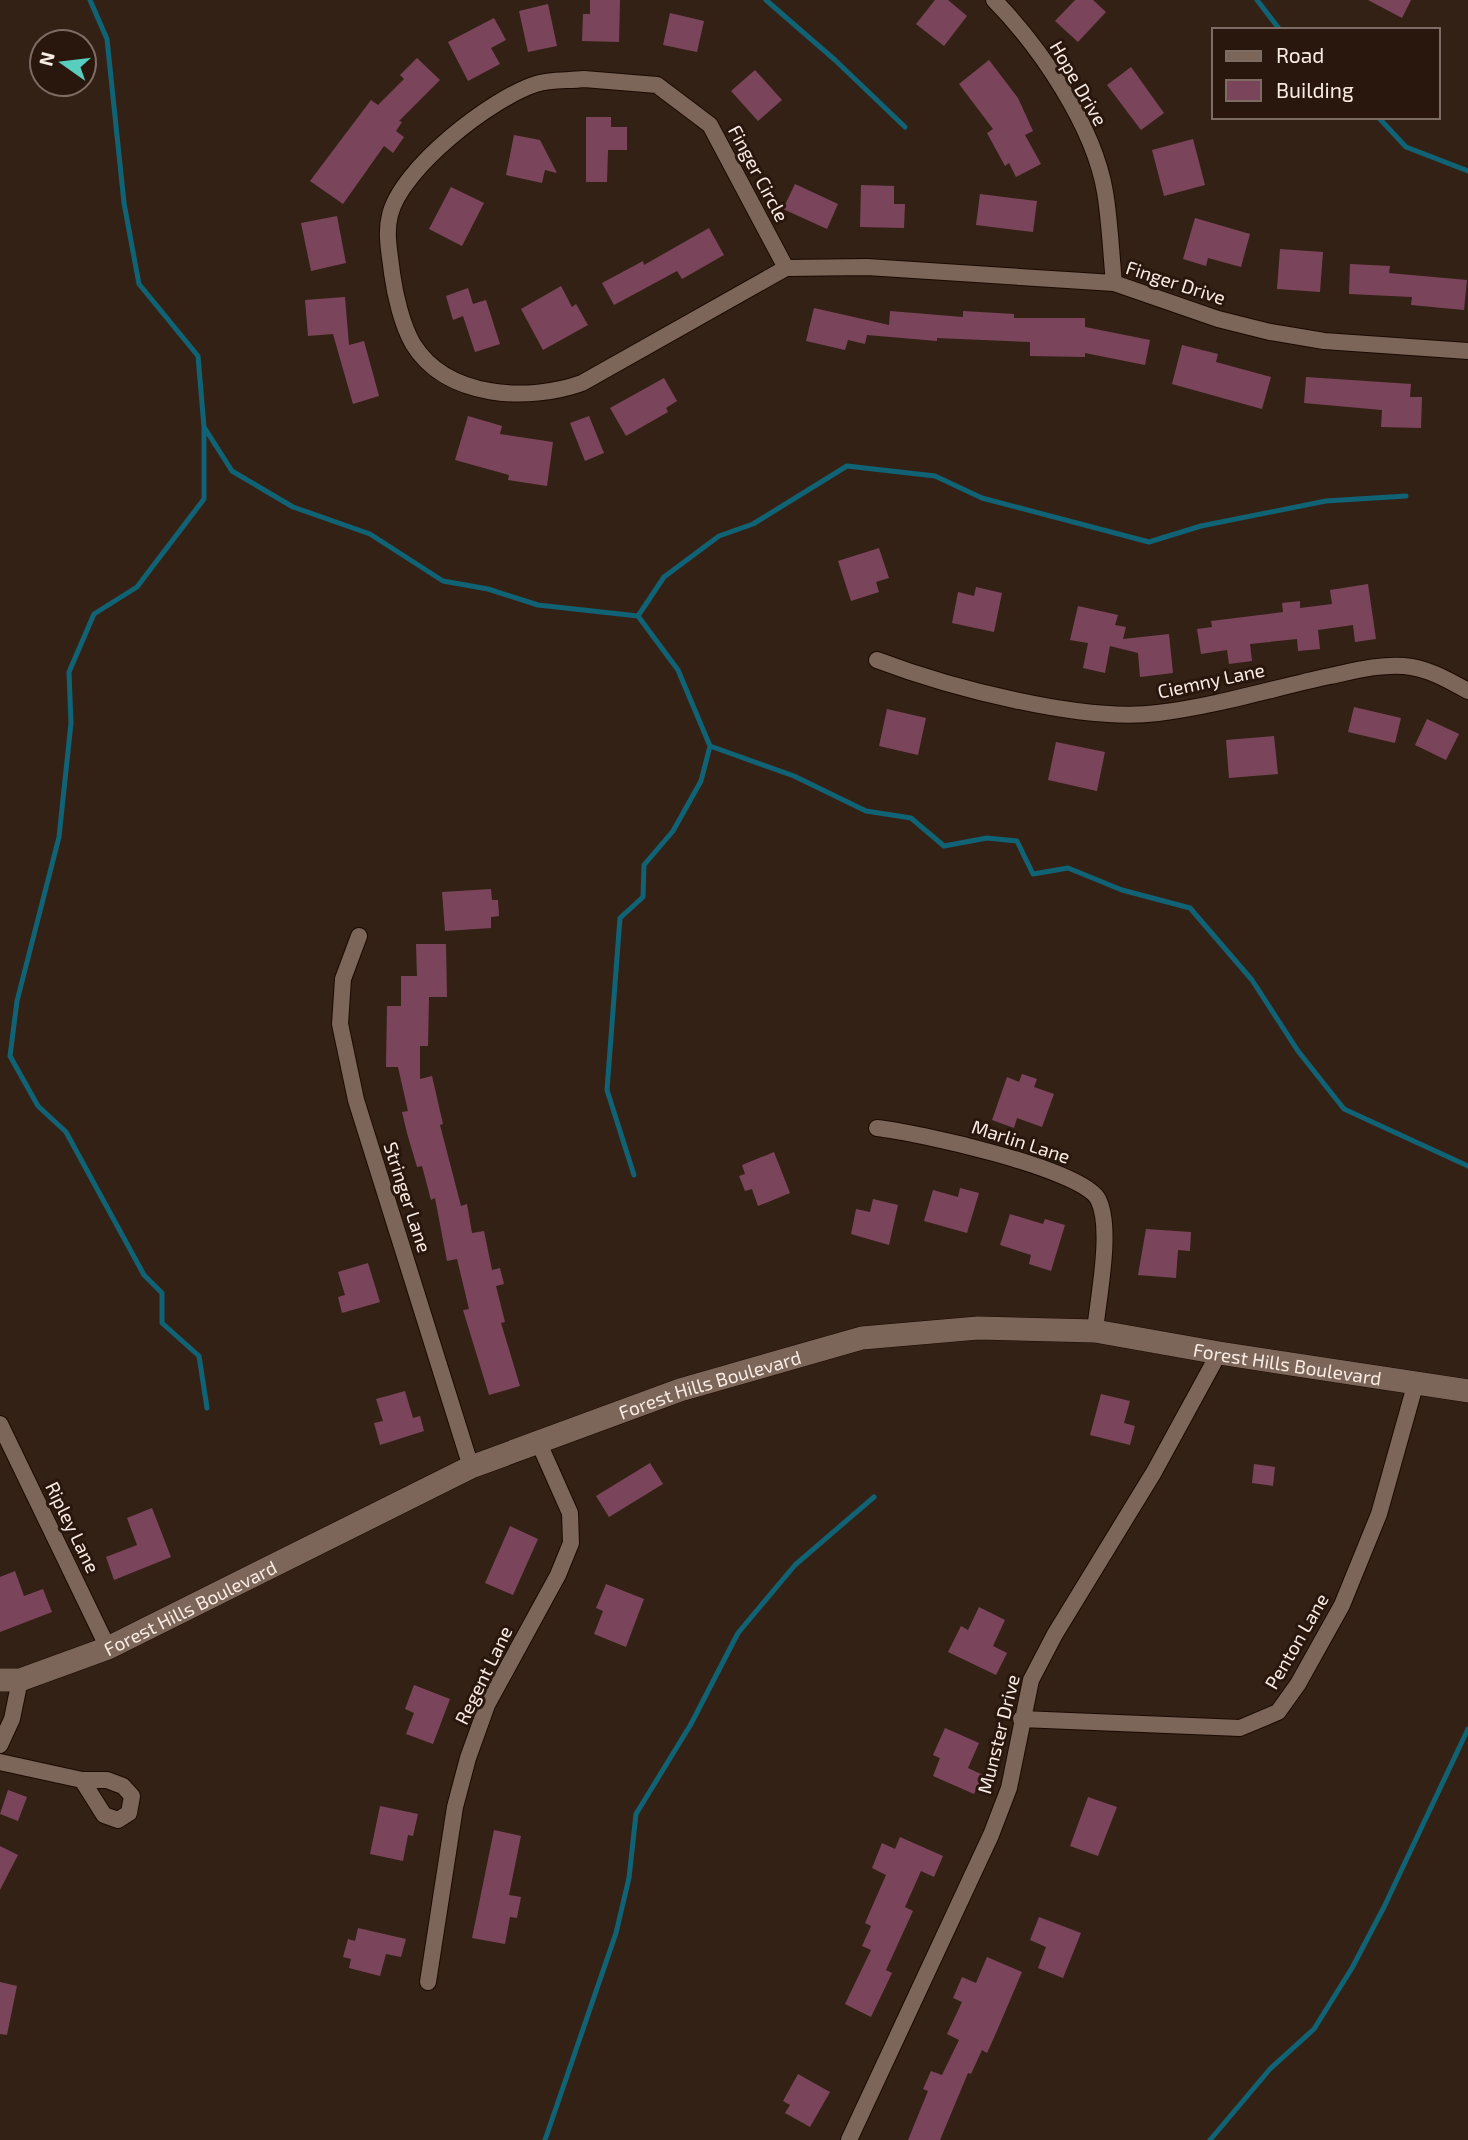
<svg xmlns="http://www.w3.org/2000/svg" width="1468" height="2140" viewBox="0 0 1468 2140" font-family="'Exo 2',sans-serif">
  <rect width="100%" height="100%" fill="#342116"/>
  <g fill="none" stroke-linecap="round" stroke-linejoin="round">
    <path stroke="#106375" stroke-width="5" d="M90,0L107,39L124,203L139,284L198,356L204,427L232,471L293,507L370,534L443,581L488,589L538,605L638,616L678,670L710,746L794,776L866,811L911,818L944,846L987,838L1017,841L1033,874L1068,868L1122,890L1190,908L1252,980L1298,1051L1344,1109L1468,1166
      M766,0L835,60L905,127
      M1257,0L1280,30
      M1378,117L1406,147L1468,171
      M204,427V499L137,587L94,614L69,672L71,723L59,837L17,1001L10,1056L38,1106L66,1132L144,1275L162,1293V1323L199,1356L207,1408
      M638,616L664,577L719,536L753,524L847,466L935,476L982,498L1149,542L1201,526L1326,501L1406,496
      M634,1175L607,1090L620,918L643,897L644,865L673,831L701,781L710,746
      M545,2140L616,1933L629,1878L636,1814L691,1724L738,1633L795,1565L874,1497
      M1210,2140L1270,2069L1314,2029L1352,1968L1384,1907L1468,1729"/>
  </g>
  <path fill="#7a455b" d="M590,0H620L619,42L582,41L583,14H590Z
    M935,0H948L967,16L944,46L916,24Z
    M1075,0H1093L1106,12L1078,42L1055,21Z
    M1368,0H1411L1402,18Z
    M548,4L557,46L528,52L519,11Z
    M670,13L704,21L697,52L663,45Z
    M494,18L506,40L491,48L500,64L468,81L448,42Z
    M417,58L440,80L399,121L402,122L396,131L404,137L393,153L384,146L343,204L310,181L371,100L378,105L404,79L400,75Z
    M989,60L1018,98L1033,131L1025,135L1041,164L1016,177L1009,163L1005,166L987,133L993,129L959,84Z
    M1131,67L1164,113L1141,130L1107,85Z
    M755,70L782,100L758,121L731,91Z
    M586,117H611V127H627V150H608L607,182H586Z
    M514,135L540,140L557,173L545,170L542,183L506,175Z
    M1193,139L1205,185L1164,196L1152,150Z
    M795,184L838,204L827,229L783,209Z
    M861,185L894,186V204H905L904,228L860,227Z
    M451,187L484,203L462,246L429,229Z
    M980,194L1037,201L1033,232L976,225Z
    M337,216L346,263L311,271L301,223Z
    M1195,218L1250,234L1241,267L1208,258L1206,266L1183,259Z
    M709,228L724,255L682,279L677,271L614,305L602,283L643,261L644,265Z
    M1280,249L1323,252L1320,292L1277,289Z
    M1350,264L1390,266L1389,273L1467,280L1464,310L1411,305L1412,297L1349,294Z
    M561,286L572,307L576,304L588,325L543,350L521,309Z
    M468,288L473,304L486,300L500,344L475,352L463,316L453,320L446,296Z
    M345,297L349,345L364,341L379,396L353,404L333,334L308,336L305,300Z
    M814,308L889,325L890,311L963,317V311L1014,314V318H1085V327L1150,340L1145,365L1085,353V357L1030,356V342L937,338V341L867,335L865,344L848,340L845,350L806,341Z
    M1182,345L1218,354L1216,362L1271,377L1262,409L1172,384Z
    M1306,377L1411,384L1410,397H1422L1421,428L1381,427L1382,410L1304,403Z
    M664,378L677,401L666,408L668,412L626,436L610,408Z
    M468,416L502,426L500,434L553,442L547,486L508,480L509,475L455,460Z
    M589,416L604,453L585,461L570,423Z
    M879,548L889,578L876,582L879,592L851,601L838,561Z
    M1368,584L1376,639L1355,642L1353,625L1318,630L1320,649L1298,651L1297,639L1250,644L1252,661L1229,664L1227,650L1201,654L1197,629L1212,627L1211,621L1283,612L1282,603L1300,601V608L1332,604L1330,590Z
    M976,587L1002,593L994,632L952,623L958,592L974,596Z
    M1078,606L1118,615L1115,625L1126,627L1123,639L1169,634L1173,673L1140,677L1138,653L1110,646L1105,673L1083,668L1088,643L1070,640Z
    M1354,707L1401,718L1395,743L1348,732Z
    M887,709L926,718L918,755L879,746Z
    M1427,719L1459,734L1446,760L1415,745Z
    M1274,736L1278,774L1229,778L1226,740Z
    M1056,742L1105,752L1097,791L1048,780Z
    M491,889L492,900H498L499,916L491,917V928L445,931L442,892Z
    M416,944H446L447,997H429L428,1046H420V1079L432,1076L443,1124L440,1125L461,1206L467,1204L472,1233L484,1231L492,1270L500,1268L504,1284L496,1286L505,1322L501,1323L520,1386L489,1395L463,1310L469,1309L457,1259L447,1261L435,1198L431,1200L422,1166L417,1167L407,1133L402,1112L408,1111L398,1067H386L387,1006H401V976H417Z
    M1022,1074L1037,1079L1034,1087L1054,1094L1042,1127L1017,1118L1014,1128L992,1120L1007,1077L1019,1082Z
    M774,1152L790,1193L758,1206L752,1189L745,1191L739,1176L745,1174L742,1165Z
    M960,1188L979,1193L967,1233L924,1221L933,1190L958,1197Z
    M873,1199L898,1205L889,1245L851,1234L856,1209L870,1212Z
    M1010,1214L1043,1224L1045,1219L1065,1225L1051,1271L1029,1264L1031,1255L1000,1245Z
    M1146,1229L1191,1232L1190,1251L1178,1250L1176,1278L1138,1275Z
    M368,1263L380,1302L342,1313L338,1297L345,1295L338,1272Z
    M405,1391L413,1418L420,1416L424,1431L380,1445L374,1423L383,1421L376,1399Z
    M1101,1394L1130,1401L1124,1423L1135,1426L1130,1445L1090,1435Z
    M650,1463L663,1484L609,1517L596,1496Z
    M1254,1464L1275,1467L1273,1486L1252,1483Z
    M152,1508L171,1557L114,1580L106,1557L137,1545L127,1518Z
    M510,1526L538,1539L513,1595L485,1583Z
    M15,1571L24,1596L43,1589L52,1612L0,1632V1577Z
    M606,1584L644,1599L626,1647L594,1634L603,1611L596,1608Z
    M979,1607L1005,1620L993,1646L1007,1653L996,1675L948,1652L961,1626L968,1630Z
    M414,1685L450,1699L433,1744L406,1734L414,1713L405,1709Z
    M945,1728L979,1743L968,1768L983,1775L974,1794L933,1776L940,1758L933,1755Z
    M8,1790L27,1797L18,1821L0,1814Z
    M1088,1797L1117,1807L1098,1856L1070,1846Z
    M380,1806L418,1814L413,1836L408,1835L403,1861L370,1854Z
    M494,1830L521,1836L509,1895L521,1897L517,1918L510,1917L505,1944L472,1938Z
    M900,1837L943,1856L934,1877L921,1871L905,1907L913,1911L886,1970L892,1973L871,2017L845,2004L871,1950L862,1946L871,1926L865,1923L886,1875L872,1868L882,1843L895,1849Z
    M0,1846L18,1855L0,1890Z
    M1039,1917L1081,1933L1063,1978L1038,1968L1046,1947L1030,1940Z
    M358,1928L406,1939L401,1957L386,1954L380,1976L349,1968L351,1959L343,1957L348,1939L355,1941Z
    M987,1957L1022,1972L996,2033L987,2053L982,2050L971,2074L968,2073L940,2140H908L928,2091L923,2089L931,2071L942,2075L959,2040L947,2034L962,2002L953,1998L962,1977L976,1983Z
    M0,1982L17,1986L7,2035L0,2034Z
    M798,2074L830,2092L810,2127L785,2113L790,2105L783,2101Z"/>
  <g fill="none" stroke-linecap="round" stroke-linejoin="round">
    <defs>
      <path id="street" d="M994,0C1040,47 1094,126 1105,192C1110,222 1111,253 1114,283
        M584,79L657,85L710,125L786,268L582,383C529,402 447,399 413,344C402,325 395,295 392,273C390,254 385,234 390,215C401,168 492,98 536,84C550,79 569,81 584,79Z
        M786,268L867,267L1114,283L1218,319L1270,332L1324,341L1468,351
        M877,660C948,687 1083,723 1158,713C1216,706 1274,688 1330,676C1354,671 1380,664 1404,666C1428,668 1448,680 1468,691
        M359,936L343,979L340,1024L356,1100L471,1467
        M877,1128C915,1132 1080,1168 1098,1199C1113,1228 1098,1298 1095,1331
        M0,1424L108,1648
        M1021,1719L1240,1728L1278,1712L1298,1684L1342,1605L1379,1514L1416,1382
        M0,1745L12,1719L20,1680
        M0,1762L82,1780H107L123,1786L132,1796L129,1813L118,1820L104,1815L82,1780
        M428,1982L455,1807L468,1758L487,1705L558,1575L571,1543L570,1513L538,1441
        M849,2140L991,1835L1009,1788L1031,1680L1055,1634L1154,1472L1219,1353"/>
      <g id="secondary">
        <path id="s1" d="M0,1680H20L108,1648L471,1467L680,1390L862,1338L978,1328L1095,1331L1219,1353L1468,1391"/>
      </g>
    </defs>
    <use href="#street" stroke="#1b0a02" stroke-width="18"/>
    <use href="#secondary" stroke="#1b0a02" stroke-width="24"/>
    <use href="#street" stroke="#7c6559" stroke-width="16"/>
    <use href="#secondary" stroke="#7c6559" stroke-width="23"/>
  </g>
  <g text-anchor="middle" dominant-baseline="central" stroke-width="6" stroke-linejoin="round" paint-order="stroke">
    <g font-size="19" fill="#f9ece5" stroke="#29170d">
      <text transform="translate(1079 83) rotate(60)">Hope Drive</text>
      <text transform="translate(759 173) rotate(62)">Finger Circle</text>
      <text transform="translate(1176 282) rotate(18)">Finger Drive</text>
      <text transform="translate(1211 680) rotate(-12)">Ciemny Lane</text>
      <text transform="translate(1021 1141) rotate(18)">Marlin Lane</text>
      <text transform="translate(408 1197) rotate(72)">Stringer Lane</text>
      <text stroke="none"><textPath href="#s1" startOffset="1360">Forest Hills Boulevard</textPath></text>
      <text stroke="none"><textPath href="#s1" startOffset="772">Forest Hills Boulevard</textPath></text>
      <text transform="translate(73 1527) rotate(64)">Ripley Lane</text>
      <text stroke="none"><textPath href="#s1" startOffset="205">Forest Hills Boulevard</textPath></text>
      <text transform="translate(1296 1641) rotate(-60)">Penton Lane</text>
      <text transform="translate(483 1675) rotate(-64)">Regent Lane</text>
      <text transform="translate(998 1734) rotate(-76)">Munster Drive</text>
    </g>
  </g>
  <rect x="1212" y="28" width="228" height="91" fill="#29170d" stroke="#7c6c63" stroke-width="2"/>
  <rect x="1226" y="51" width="35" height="10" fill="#7c6559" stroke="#7c6c63" stroke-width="2"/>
  <text x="1276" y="63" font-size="21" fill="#f9ece5">Road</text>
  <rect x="1226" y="80" width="35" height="21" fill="#7a455b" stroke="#7c6c63" stroke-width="2"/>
  <text x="1276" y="98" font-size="21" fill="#f9ece5">Building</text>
  <g transform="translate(63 63) rotate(284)"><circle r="33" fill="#29170d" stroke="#7c6c63" stroke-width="2"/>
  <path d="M0-5L12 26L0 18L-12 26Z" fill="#58cebf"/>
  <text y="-10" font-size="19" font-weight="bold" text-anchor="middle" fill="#f9ece5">N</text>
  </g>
</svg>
